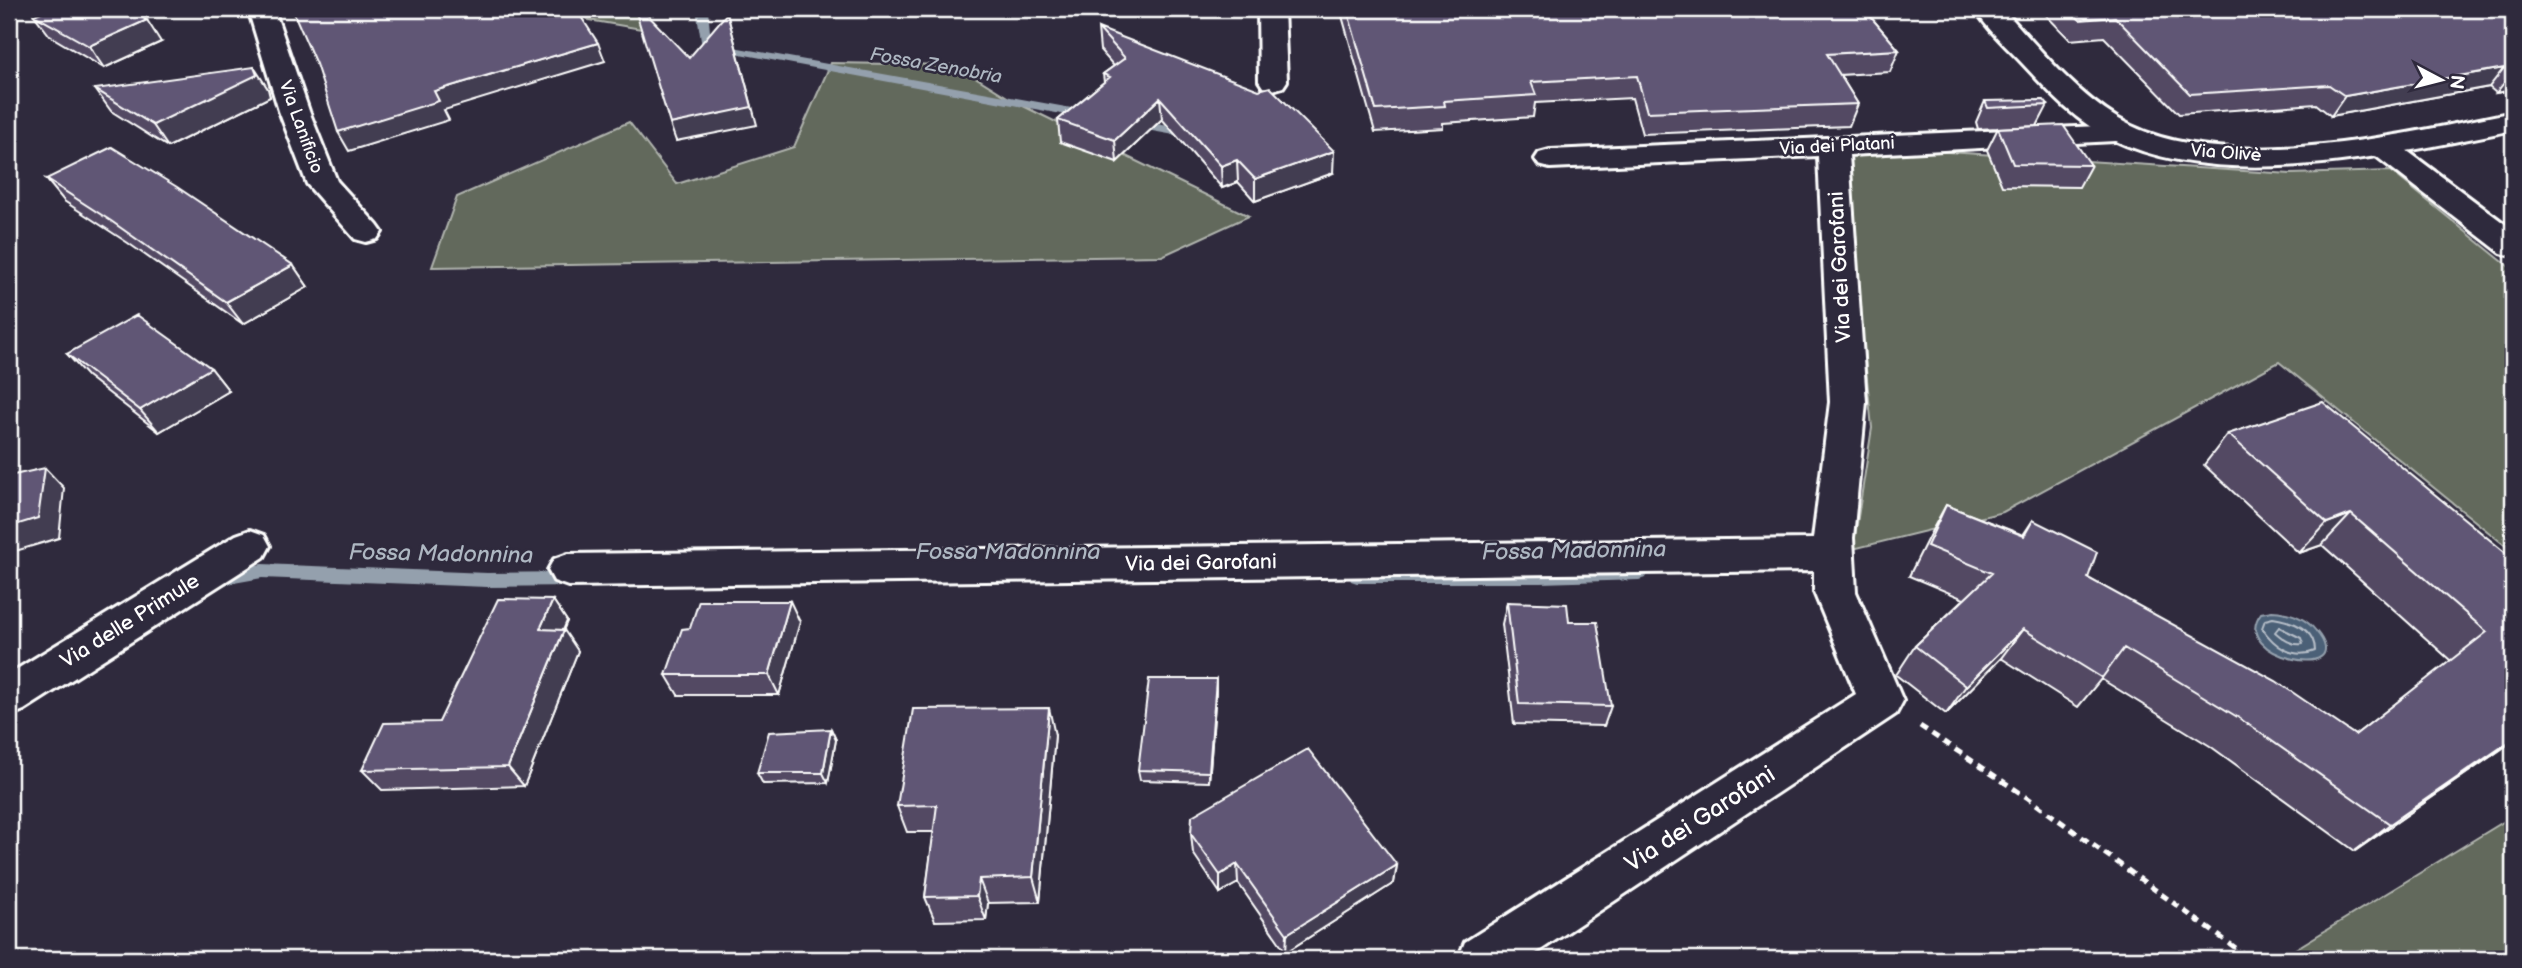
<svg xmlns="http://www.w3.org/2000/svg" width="2522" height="968" viewBox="0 0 2522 968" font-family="'Balsamiq Sans',sans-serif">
  <rect width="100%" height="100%" fill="#2f2a3d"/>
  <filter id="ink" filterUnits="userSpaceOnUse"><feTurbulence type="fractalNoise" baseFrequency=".0143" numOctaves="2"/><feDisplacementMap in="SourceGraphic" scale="14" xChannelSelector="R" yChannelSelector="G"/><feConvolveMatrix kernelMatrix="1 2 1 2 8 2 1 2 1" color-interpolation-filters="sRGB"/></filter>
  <g filter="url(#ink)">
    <path fill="#62695c" stroke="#b0b4ae" stroke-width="2" d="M581,9H655L641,29L589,20Z
      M831,63L956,65L1017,103L1249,216L1162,256L432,267L457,197L629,122L677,184L794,147Z
      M1932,151L2291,174L2391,171L2513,270V552L2279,362L2003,512L1853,549L1872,428L1844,154Z
      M2513,816V959H2279Z"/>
    <path fill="#4c6077" stroke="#94a0ad" stroke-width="2" d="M2272,611C2289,612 2305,617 2316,631C2360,683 2227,659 2261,613Z"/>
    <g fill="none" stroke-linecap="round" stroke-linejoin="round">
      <path stroke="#b7bfc9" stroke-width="2" d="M2273,618C2292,621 2315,628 2315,651C2293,660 2274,646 2262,628L2265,620Z
        M2279,627L2301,638L2303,644C2292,646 2283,639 2275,632Z"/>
      <path fill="#94a0ad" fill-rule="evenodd" d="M696,9H708L711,43L1088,111L1094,115L1088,119L702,47Z
        M1134,120L1191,130L1197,134L1191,138L1130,127L1128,124Z
        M262,564L487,573L575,572L581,574L583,579L581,584L575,586L487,587L262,578L217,586L211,584L209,579L211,574L217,572Z
        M1639,566L1645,568L1647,573L1645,578L1639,580L1541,583H1357L1351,581L1349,576L1351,571L1357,569Z"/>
      <defs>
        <path id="minor" d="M248,9H274L309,111L337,181L377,225L382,232L377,239L366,242L355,239L307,184L279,111Z
          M1258,9H1284L1287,81L1283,87L1273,90L1263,87L1259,81Z
          M2123,125L2134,128L2138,134L2134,140L1849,155L1866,402L1853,538L1856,592L1903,701L1896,714L1527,959H1458L1465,942L1856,694L1814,592V571L568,586L554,581L548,570L554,559L568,554L1813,539L1830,402L1818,156L1550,168L1539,165L1535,159L1539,153L1550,150Z
          M2383,138L2394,141L2513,230V256L2501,253L2372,153L2368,147L2372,141Z
          M250,530L264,535L270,546L264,557L24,710L9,716V674L236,535Z"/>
        <path id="tertiary" d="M1975,9H2003C2038,47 2073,91 2117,118C2216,179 2405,134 2513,112V130C2394,154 2227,194 2112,139C2077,123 2049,92 2023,64C2007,47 1987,29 1975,9Z"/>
      </defs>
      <use href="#minor" stroke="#fff" stroke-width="6"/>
      <use href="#tertiary" stroke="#fff" stroke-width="6"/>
      <path stroke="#fff" stroke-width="5" stroke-dasharray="8 6" stroke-linecap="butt" d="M1920,726L2028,798L2251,959"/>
      <use href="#minor" fill="#2f2a3d" fill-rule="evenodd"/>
      <use href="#tertiary" fill="#2f2a3d" fill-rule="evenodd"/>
    </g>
    <path fill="#534a64" stroke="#fff" stroke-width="2" d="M1340,9H1864L1899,50L1890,72L1840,75L1858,104L1849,126L1642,134L1632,98L1535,103L1533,117L1443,123V128L1375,132Z
      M2040,9H2513V90L2496,93L2489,87L2331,116L2316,104L2179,114L2104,37L2070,40Z
      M34,15L161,42L104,68L50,36Z
      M1098,28L1333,173L1255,201L1238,182L1222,188L1162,119L1117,162L1060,142L1058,120L1104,82L1103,74L1114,66L1100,50Z
      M95,89H268L270,97L168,147L111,111Z
      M1985,101L2048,105L2037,126L1978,129L1976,122Z
      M1998,128L2091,165L2079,187L2002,186L1987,150Z
      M46,179L293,265L308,287L243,324L128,243L64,201Z
      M67,354L211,368L229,391L159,432L87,376Z
      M2228,434L2509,556L2513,741L2355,851L2210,746L2101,679L2078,707L2001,658L1946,714L1896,675L1915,646L1964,599L1909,576L1929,536L1946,505L2023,535L2033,520L2088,578L2355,735L2451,661L2322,545L2299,553L2204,465Z
      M553,600L567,621L563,630L578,651L524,786L382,790L362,770L439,722Z
      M1507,602L1569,622L1611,706L1604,726L1514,724L1502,624Z
      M800,622L779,695H678L666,675Z
      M1216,679V690L1209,782L1140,780L1138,770Z
      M831,729L836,740L828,783L763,784L757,773Z
      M1055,735L1040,902L988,903L986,920L935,921L925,897L934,832H907L897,806Z
      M1191,834L1397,865L1394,883L1286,952L1238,883L1220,893L1193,853Z"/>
    <path fill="#433c51" stroke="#fff" stroke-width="2" d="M727,13L757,125L676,141L670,124Z
      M147,20L161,42L104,68L89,46Z
      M598,43L605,61L444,110L449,120L349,151L338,132L434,91Z
      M254,67L268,89L270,97L168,147L153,125Z
      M2504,68L2489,87L2331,116L2345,96Z
      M2512,73H2513V90L2496,93Z
      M1160,98L1162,119L1117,162L1115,140Z
      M1334,151L1333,173L1255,201V179Z
      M1237,160L1238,182L1222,188L1221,166Z
      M293,265L308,287L243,324L226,302Z
      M211,368L229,391L159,432L140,410Z
      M45,468L64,488L59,538L9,553V527Z
      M2351,514L2322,545L2299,553L2327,523Z
      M553,600L567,621L555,650L540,629Z
      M790,601L800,622L779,695L769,675Z
      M2023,629L2001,658L1946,714L1966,686Z
      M564,630L578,651L524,786L508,767Z
      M1216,679V690L1209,782V772Z
      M1049,708L1055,735L1040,902L1033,877Z
      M831,729L836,740L828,783L823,773Z
      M2513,739V741L2355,851L2390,824Z
      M1237,864L1238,883L1220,893V875Z
      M1397,865L1394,883L1286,952L1287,934Z
      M979,879L988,903L986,920L977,896Z"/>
    <path fill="#605674" stroke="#fff" stroke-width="2" d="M48,9H126L147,20L89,46L34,15Z
      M292,9H576L598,43L434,91L439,101L338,132L316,64Z
      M635,9H642L689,58L727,13L752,107L670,124Z
      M1347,9H1864L1899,50L1827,54L1858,104L1647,112L1637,76L1531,82L1536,95L1444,101L1445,106L1376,110Z
      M2068,9H2513V73H2512L2504,68L2345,96L2329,85L2190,94L2115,17L2080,20Z
      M1098,28L1259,90L1270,87L1334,151L1255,179L1237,160L1221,166L1160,98L1115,140L1058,120L1110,77L1103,74L1125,58Z
      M254,67L257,75L153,125L95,89Z
      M2044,100L2048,105L1988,108L1985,101Z
      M2063,125L2091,165L2013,164L1998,128Z
      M112,147L177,187L293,265L226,302L111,221L46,179Z
      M137,315L211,368L140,410L67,354Z
      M2323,402L2513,559V739L2390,824L2239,718L2124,648L2102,678L2023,629L1966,686L1915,646L1992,573L1927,546L1946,505L2024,536L2033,520L2097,552L2088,578L2276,681L2355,735L2487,632L2351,514L2327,523L2228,434Z
      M45,468L38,518L9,527V476Z
      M498,599L553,600L540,629L564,630L508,767L362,770L384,723L439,722Z
      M699,601H790L769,675H666L682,629L690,628Z
      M1507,602L1567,604L1569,622H1597L1611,706L1519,704Z
      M1149,679H1216L1209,772L1138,770Z
      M1049,708L1033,877L979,879L977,896L925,897L937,805L897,806L913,709Z
      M831,729L823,773H757L769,732Z
      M1308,749L1397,865L1287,934L1237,864L1220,875L1191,834L1192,816Z"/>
  </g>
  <g text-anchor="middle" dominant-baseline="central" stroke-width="5" stroke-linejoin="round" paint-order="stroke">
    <g font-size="18" fill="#fff" stroke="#2f2a3d">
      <text transform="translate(301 127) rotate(70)">Via Lanificio</text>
      <text transform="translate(1837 146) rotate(-3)">Via dei Platani</text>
      <text transform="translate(2226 153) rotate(4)">Via Olivè</text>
    </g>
    <g font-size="19" font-style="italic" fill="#aeb7c2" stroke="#2f2a3d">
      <text transform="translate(936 66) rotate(10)">Fossa Zenobria</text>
    </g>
    <g font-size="21" fill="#fff" stroke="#2f2a3d">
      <text transform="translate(1840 267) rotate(-93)">Via dei Garofani</text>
      <text transform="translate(1201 563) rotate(-1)">Via dei Garofani</text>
      <text transform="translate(130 621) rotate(-32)">Via delle Primule</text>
    </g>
    <g font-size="23" font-style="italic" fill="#aeb7c2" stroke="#2f2a3d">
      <text transform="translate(1574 551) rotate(-1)">Fossa Madonnina</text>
      <text x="1008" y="552">Fossa Madonnina</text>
      <text transform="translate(441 554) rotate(1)">Fossa Madonnina</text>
    </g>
    <g font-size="24" fill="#fff" stroke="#2f2a3d">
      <text transform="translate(1700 819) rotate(-33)">Via dei Garofani</text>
    </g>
  </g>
  <rect width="2522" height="968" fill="none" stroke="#2f2a3d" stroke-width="35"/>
  <rect x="18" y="18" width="2487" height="933" fill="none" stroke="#fff" stroke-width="2.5" filter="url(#ink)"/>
  <g transform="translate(2441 80) rotate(97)" stroke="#2f2a3d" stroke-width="5" paint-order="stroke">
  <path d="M0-5L12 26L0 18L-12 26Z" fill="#ffffff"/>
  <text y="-10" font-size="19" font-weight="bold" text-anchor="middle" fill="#ffffff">N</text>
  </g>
</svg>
